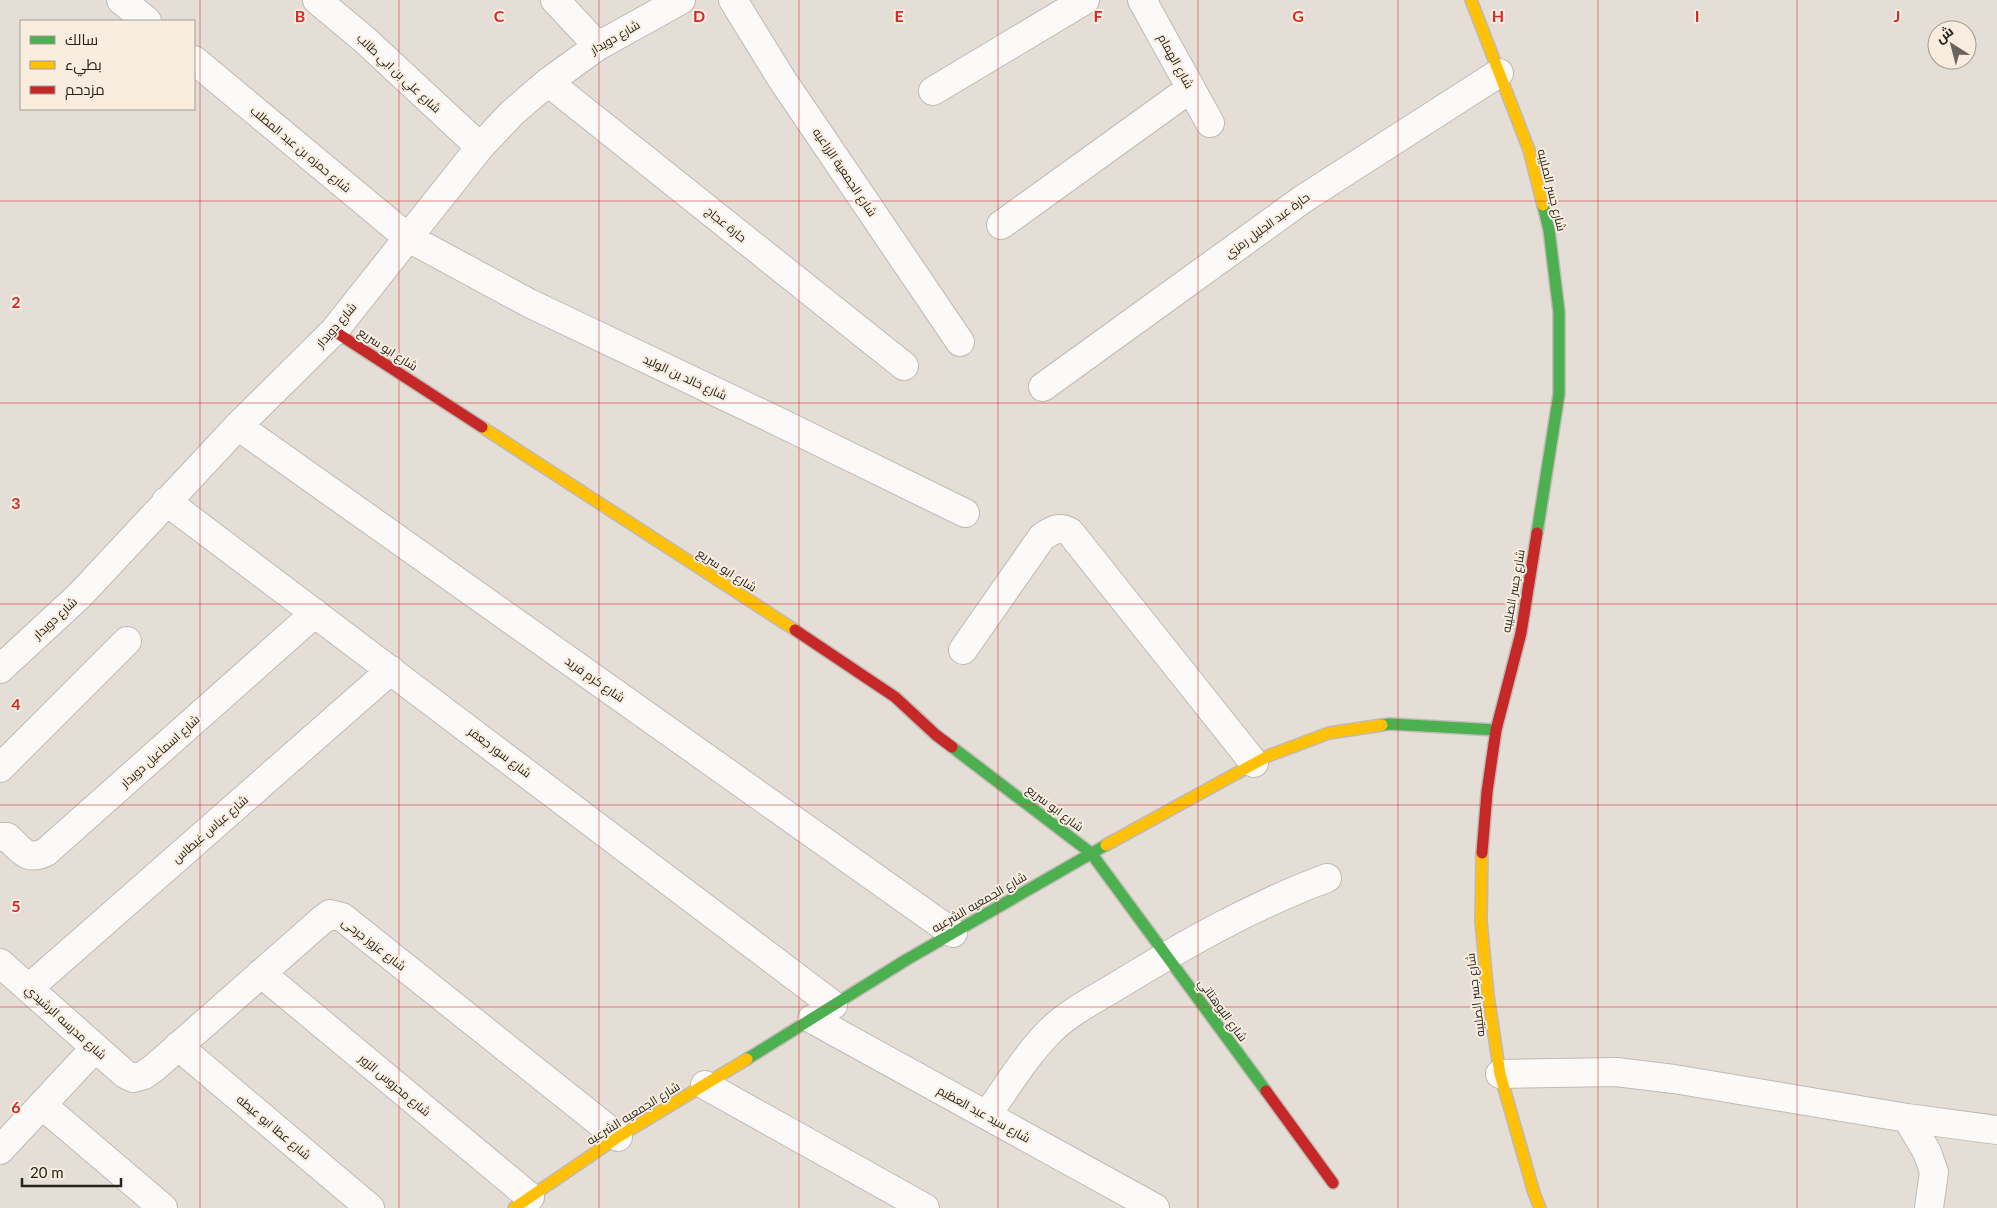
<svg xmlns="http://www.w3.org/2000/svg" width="1997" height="1208" viewBox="0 0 1997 1208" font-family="Lato,Cairo,sans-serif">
  <rect width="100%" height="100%" fill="#e5ded7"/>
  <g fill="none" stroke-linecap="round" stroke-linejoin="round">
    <defs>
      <path id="street" d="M121,0L147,21
        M317,0L365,40L480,147
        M555,0L598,46
        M733,0L781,78L960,342
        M1142,0L1210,123
        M194,60L407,237L529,303L775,420L965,513
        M548,82L904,366
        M933,91L1085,0
        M1001,225L1191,88
        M1043,387L1303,199L1499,73
        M238,426L953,933
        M166,501L833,1005
        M963,650L1042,537C1053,530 1058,526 1070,532L1254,763
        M0,669L80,595L238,426L334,331L480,147L512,113L548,82L598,46L681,0
        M0,768L127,641
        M0,837H7C21,849 26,862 46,852L315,613
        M0,963L125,1074L133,1078L144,1075L154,1068L322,920L330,914L342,917L618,1137
        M261,973L530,1197
        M29,988L391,670
        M812,1019L1155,1208
        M178,1046L370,1208
        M1500,1074L1616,1072L1674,1079L1907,1118L1997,1130
        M705,1085L925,1208
        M42,1105L163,1208
        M987,1115C1007,1087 1026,1055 1051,1030C1071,1011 1097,998 1120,984C1187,943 1254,905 1327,878
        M1907,1118L1927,1152L1934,1172L1929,1208
        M0,1150L95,1048"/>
      <path id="fast" d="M1537,533L1559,394V312L1549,230L1543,205
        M1382,725L1390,724L1496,730
        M952,747L1091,853L1266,1091
        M747,1059L906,960L1106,845"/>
      <path id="slow" d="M1471,0L1529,150L1543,205
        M482,427L795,630
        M1106,845L1268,756L1329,733L1382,725
        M1482,853L1481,921L1488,995L1500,1074L1534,1193L1540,1208
        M514,1208L618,1137L747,1059"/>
      <path id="jam" d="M334,331L482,427
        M795,630L895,697L936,735L952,747
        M1482,853L1487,792L1496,730L1521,633L1537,533
        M1266,1091L1333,1183"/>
    </defs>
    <use href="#street" stroke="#bfbab4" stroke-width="30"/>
    <use href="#fast" stroke="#bfbab4" stroke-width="14"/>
    <use href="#slow" stroke="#bfbab4" stroke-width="14"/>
    <use href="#jam" stroke="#bfbab4" stroke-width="14"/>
    <use href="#street" stroke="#fbfaf9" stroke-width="28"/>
    <use href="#fast" stroke="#4caf50" stroke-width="11"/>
    <use href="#slow" stroke="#ffc107" stroke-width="11"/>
    <use href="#jam" stroke="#c62828" stroke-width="11"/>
  </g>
  <path fill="none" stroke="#d62828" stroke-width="1" stroke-opacity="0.55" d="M200,0V1208M399,0V1208M599,0V1208M799,0V1208M998,0V1208M1198,0V1208M1398,0V1208M1598,0V1208M1797,0V1208M0,201H1997M0,403H1997M0,604H1997M0,805H1997M0,1007H1997"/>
  <g text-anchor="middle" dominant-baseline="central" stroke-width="4" stroke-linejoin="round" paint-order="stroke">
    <g font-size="12" fill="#27231e" stroke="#f8edde">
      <text transform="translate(615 37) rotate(-30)">شارع دويدار</text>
      <text transform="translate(1176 61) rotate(61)">شارع الهمام</text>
      <text transform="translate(399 73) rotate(43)">شارع علي بن ابي طالب</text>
      <text transform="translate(301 149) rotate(40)">شارع حمزه بن عبد المطلب</text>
      <text transform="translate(845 172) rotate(56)">شارع الجمعية الزراعيه</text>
      <text transform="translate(1552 190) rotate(76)">شارع جسر الصليبه</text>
      <text transform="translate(726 224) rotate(39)">حارة عجاج</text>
      <text transform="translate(1267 225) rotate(-36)">حارة عبد الجليل رمزي</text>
      <text transform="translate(336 325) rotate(-49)">شارع دويدار</text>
      <text transform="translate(388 349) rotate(33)">شارع ابو سريع</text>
      <text transform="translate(685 377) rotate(25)">شارع خالد بن الوليد</text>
      <text transform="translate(727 570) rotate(33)">شارع ابو سريع</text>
      <text transform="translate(1513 591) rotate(-80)">شارع جسر الصليبه</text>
      <text transform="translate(55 618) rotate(-43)">شارع دويدار</text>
      <text transform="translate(595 679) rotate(35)">شارع كرم فريد</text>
      <text transform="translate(160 751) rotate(-42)">شارع اسماعيل دويدار</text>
      <text transform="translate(500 752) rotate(37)">شارع سور جعفر</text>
      <text transform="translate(1055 808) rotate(37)">شارع ابو سريع</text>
      <text transform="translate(210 829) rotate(-41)">شارع عباس غيطاس</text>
      <text transform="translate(979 902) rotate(-30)">شارع الجمعيه الشرعيه</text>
      <text transform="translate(374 944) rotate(38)">شارع عزوز جرحى</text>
      <text transform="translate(1475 995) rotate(-97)">شارع جسر الصليبه</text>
      <text transform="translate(1223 1010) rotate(54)">شارع البوهتاتي</text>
      <text transform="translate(66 1022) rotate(42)">شارع مدرسه الرشيدي</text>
      <text transform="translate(395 1085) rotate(40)">شارع محروس الزور</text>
      <text transform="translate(633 1113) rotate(-32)">شارع الجمعيه الشرعيه</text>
      <text transform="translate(984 1114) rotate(29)">شارع سيد عبد العظيم</text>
      <text transform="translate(274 1127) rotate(40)">شارع عطا ابو عيطه</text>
    </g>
  </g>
  <g font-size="16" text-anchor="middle" font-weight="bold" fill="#d62828" stroke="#f8edde" stroke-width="4" stroke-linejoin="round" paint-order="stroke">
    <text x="300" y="22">B</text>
    <text x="499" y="22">C</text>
    <text x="699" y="22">D</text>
    <text x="899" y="22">E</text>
    <text x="1098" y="22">F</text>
    <text x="1298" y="22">G</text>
    <text x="1498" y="22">H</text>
    <text x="1697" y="22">I</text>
    <text x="1897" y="22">J</text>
    <text x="16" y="308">2</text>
    <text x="16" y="509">3</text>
    <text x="16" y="710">4</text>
    <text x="16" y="912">5</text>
    <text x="16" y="1113">6</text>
  </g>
  <rect x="20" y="20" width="175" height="90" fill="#f8edde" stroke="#a49c91"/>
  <rect x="30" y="36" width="25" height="8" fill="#4caf50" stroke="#a49c91"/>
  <text x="65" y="45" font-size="15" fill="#27231e">سالك</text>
  <rect x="30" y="61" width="25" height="8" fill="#ffc107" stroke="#a49c91"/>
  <text x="65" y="70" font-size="15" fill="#27231e">بطيء</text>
  <rect x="30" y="86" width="25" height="8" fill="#c62828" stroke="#a49c91"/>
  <text x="65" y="95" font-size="15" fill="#27231e">مزدحم</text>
  <g transform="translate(1952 45) rotate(324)"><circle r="24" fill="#f8edde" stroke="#a49c91"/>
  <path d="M0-4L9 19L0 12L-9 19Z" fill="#6a645f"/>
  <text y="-8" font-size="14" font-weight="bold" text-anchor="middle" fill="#27231e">ش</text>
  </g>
  <path d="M22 1178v8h99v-8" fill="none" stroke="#27231e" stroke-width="2.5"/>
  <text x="30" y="1178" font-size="15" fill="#27231e" stroke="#f8edde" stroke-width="4" paint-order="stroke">20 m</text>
</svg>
